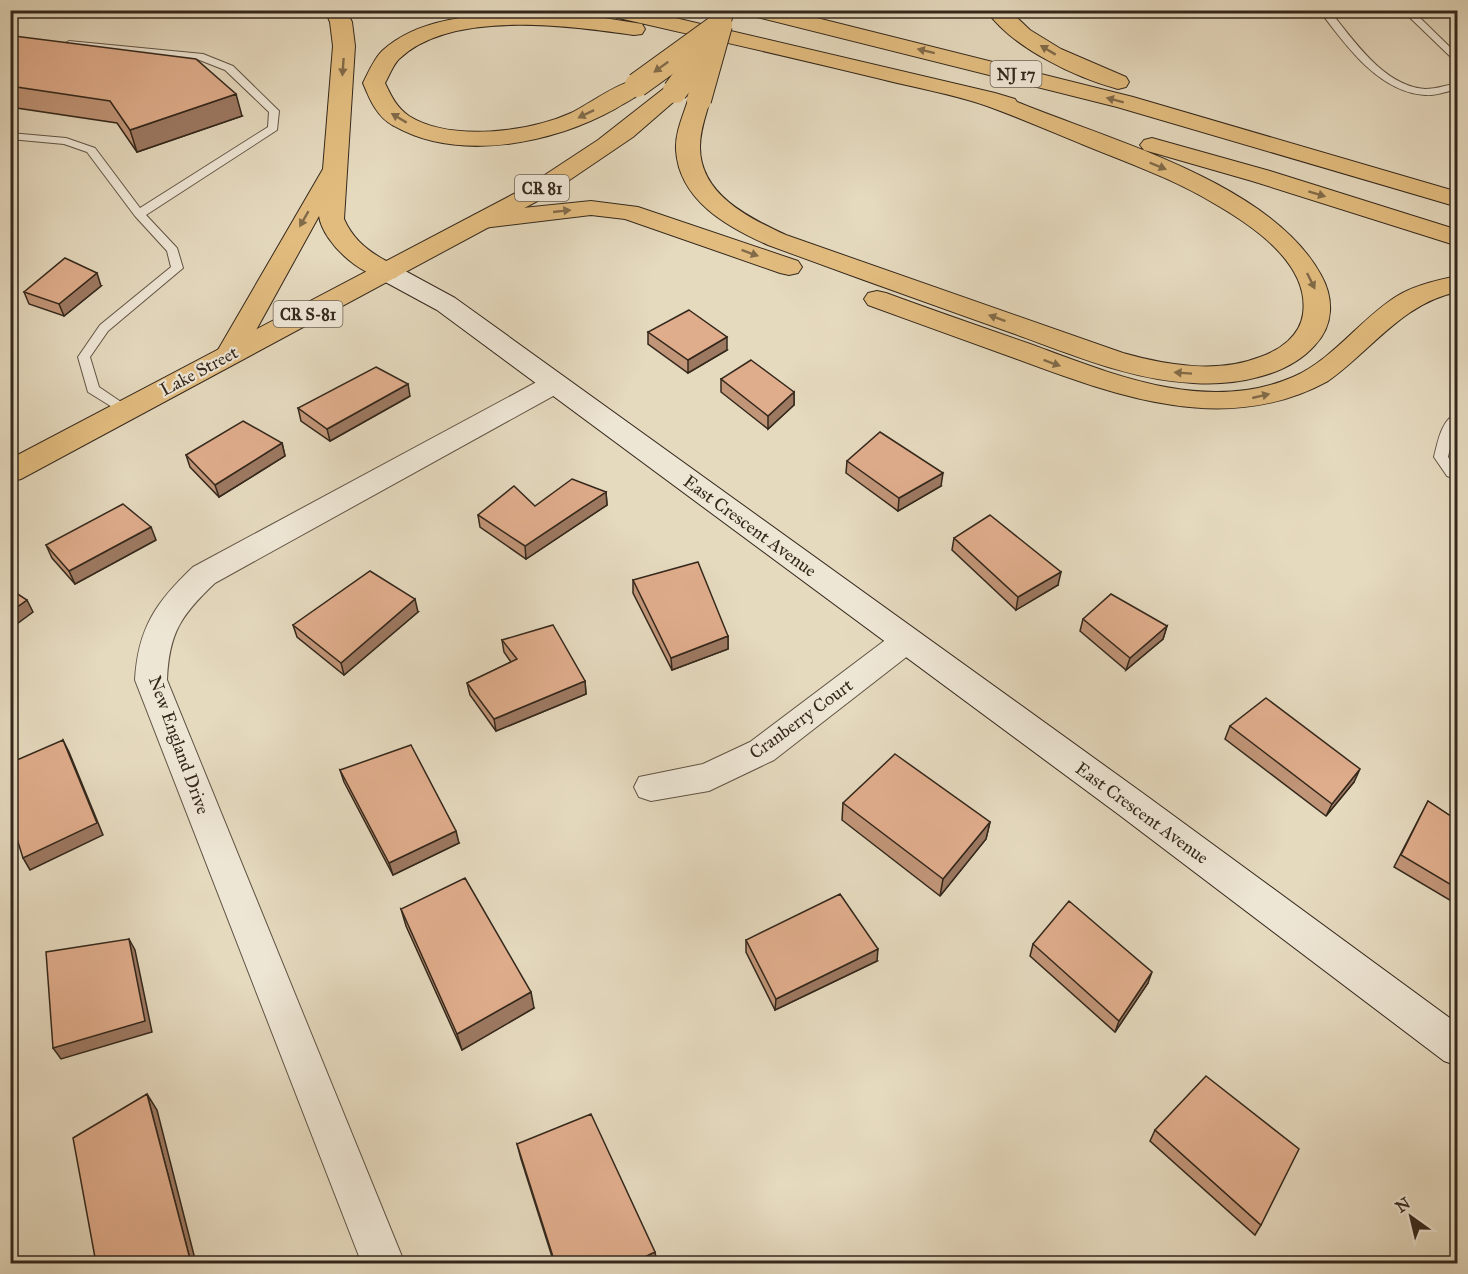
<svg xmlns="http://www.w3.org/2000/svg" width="1468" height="1274" viewBox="0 0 1468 1274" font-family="'IM FELL Great Primer',serif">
  <rect width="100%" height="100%" fill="#e5d9be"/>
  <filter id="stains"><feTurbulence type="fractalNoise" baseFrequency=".00333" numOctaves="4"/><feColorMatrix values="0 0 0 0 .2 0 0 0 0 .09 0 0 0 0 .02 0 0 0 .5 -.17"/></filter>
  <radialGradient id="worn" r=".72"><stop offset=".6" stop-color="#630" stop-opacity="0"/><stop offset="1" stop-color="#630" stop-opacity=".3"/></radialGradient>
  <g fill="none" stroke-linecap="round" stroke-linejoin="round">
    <defs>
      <path id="lane" d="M1319,10H1329C1353,39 1383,86 1425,89C1436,89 1447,85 1458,83V89C1447,91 1436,96 1425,95C1378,92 1345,44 1319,10Z
        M1402,10H1412L1458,55V64Z
        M69,41L203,54L233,66L279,111L277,130L146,215L177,248L183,268L108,331L90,357L99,387L130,408L132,411L130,414L125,415L88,392L78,357L100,325L171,267L167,251L135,216L87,152L64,144L10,139V133L66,138L95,148L140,208L268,127L269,112L225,70L197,59L65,46L64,44Z
        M1458,413C1458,428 1451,442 1448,457L1458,470V480L1447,476L1434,457C1438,442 1441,419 1458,413Z"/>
      <path id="street" d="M554,375L564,378L567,384L564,390L215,583C181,615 169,633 167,680L405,1264H362L135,680C138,628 156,602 193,567L544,378Z
        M907,628L918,632L923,640L918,648L774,760L709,791L651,801L639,797L634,787L639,777L703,764L750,742L896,632Z"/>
      <path id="secondary" d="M387,264L396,266L455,298L1144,794L1458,1024V1066L1444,1061L1118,814L437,310L378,278L374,272L378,266Z"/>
      <path id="primary" d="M714,10H735L728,30L720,31L712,30L709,25Z
        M675,84L683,86L686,91L633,137L543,198L21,479L10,482V459L525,188L598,140L667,86Z"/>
      <path id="highway" d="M325,10H346L352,22L355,46L344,219C352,237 364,248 381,258C388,262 395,265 400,272L396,278C368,284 323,244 319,216L239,361L229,364L219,361L215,355L323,169L333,46L330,22Z
        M600,10H641L995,93L1015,99L1017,102C1110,140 1271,183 1321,275C1334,298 1334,325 1315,345C1287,377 1233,386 1193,383C1130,380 1071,354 1012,333C931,304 849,275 768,245C727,227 679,200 676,150C675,133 683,116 688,100L691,95L699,93L707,95L710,100C706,115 700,130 700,146C699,194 749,218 786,235L1123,353C1166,365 1217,374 1260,357C1280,350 1300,336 1303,314C1310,264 1253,226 1215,204C1174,179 1128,163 1084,145C1052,132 1020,118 987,106C953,94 916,88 881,79C791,57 701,37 610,16L602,15Z
        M747,10H785L1133,97L1458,192V207L1117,107L749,15Z
        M986,10H1009L1030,30L1061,49L1126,77L1129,82L1126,87L1118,89C1076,78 1011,47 986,10Z
        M528,13L604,18L642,24L645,29L642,34L634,35C569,26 451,9 399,59C393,65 389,76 385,83C391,96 397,108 409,116C451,142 529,132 571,113C590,104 626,76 645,80L648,85C641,96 626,102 615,109C554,143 459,163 394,126C377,117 370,100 363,83C368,73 374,59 382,51C420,16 479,15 528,13Z
        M1152,138L1270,171L1458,230V246L1252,181L1144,150L1140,145L1144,140Z
        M591,201L638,207L798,261L802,267L798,273L789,275L780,273L625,219L591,215L483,228L474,225L470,220L474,215L483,212Z
        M1458,276V292C1403,302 1371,351 1328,381C1226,437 1117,396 1017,359C967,341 917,323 868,305L864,299L868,293L877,291L886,293C935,311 984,328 1033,345C1114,375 1207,414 1293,377C1334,359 1360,319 1397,296C1415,285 1437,280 1458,276Z"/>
    </defs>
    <use href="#lane" stroke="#605444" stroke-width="2"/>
    <use href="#street" stroke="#605444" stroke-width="2"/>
    <use href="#secondary" stroke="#34281c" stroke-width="2"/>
    <use href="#primary" stroke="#34281c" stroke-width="2"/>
    <use href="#highway" stroke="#34281c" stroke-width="2"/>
    <use href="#lane" fill="#eee6d5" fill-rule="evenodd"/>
    <use href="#street" fill="#eee6d5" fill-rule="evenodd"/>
    <use href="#secondary" fill="#eee6d5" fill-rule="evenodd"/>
    <use href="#primary" fill="#e2bc7f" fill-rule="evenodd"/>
    <use href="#highway" fill="#e2bc7f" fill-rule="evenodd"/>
    <defs>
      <path id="primary-bridge" d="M675,91L706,49L720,25"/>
      <path id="highway-bridge" d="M637,85L720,25
        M699,100L720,25"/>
    </defs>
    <use href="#primary-bridge" stroke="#34281c" stroke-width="26" stroke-linecap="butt"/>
    <use href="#highway-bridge" stroke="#34281c" stroke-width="26" stroke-linecap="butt"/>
    <use href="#primary-bridge" stroke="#e2bc7f" stroke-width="24"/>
    <use href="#highway-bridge" stroke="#e2bc7f" stroke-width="24"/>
  </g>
  <path fill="#c19578" stroke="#34281c" stroke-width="1.5" d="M10,39L242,116L137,152L117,123L10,107Z
    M101,286L64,316L29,304L24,292Z
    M648,332L727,350L688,373L648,344Z
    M721,379L794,392V405L768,429L721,392Z
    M410,396L330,441L301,421L298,408Z
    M282,443L285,456L219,497L190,467L186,455Z
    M847,461L941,486L898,511L846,473Z
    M606,492L607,505L526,559L480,527L478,515L535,506Z
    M954,538L1058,585L1016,610L952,550Z
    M156,540L75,584L52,558L46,545Z
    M633,580L728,636V649L672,670L633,593Z
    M418,612L344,675L297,637L293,625Z
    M1083,619L1167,626L1163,639L1126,670L1080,631Z
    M502,640L585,681L586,694L496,731L470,695L467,683L511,662L504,652Z
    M1230,726L1354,782L1326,816L1225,739Z
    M340,770L459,843L393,875L344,782Z
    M1428,801L1458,821V905L1394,867Z
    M843,803L990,822L986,839L940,896L842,820Z
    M401,909L534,1008L462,1050L406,926Z
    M746,940L877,961L775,1010L746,952Z
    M1033,944L1148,983L1115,1032L1030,956Z
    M1155,1130L1261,1225L1255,1235L1150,1141Z
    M517,1144L657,1263H554L521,1159Z"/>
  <path fill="#9d7962" stroke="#34281c" stroke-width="1.5" d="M236,94L242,116L137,152L130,130Z
    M97,273L101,286L64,316L59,304Z
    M727,337V350L688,373V360Z
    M408,384L410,396L330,441L327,429Z
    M794,392V405L768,429V416Z
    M282,443L285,456L219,497L215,485Z
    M943,473L941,486L898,511L899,498Z
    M606,492L607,505L526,559L525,546Z
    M151,527L156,540L75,584L69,571Z
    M1061,572L1058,585L1016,610L1018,597Z
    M415,599L418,612L344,675L341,663Z
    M27,600L33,612L10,629V612Z
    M1167,626L1163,639L1126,670L1130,658Z
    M728,636V649L672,670L671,658Z
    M585,681L586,694L496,731L494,719Z
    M63,740L69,752L103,835L30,870L23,858Z
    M1360,769L1354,782L1326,816L1332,804Z
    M990,822L986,839L940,896L943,879Z
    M456,831L459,843L393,875L389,863Z
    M129,939L135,950L152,1032L61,1059L53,1048Z
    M878,949L877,961L775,1010L776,999Z
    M1152,972L1148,983L1115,1032L1119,1021Z
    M531,992L534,1008L462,1050L457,1034Z
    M147,1094L157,1110L196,1263H191Z
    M655,1252L657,1263H632Z"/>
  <path fill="#e0ad8c" stroke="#34281c" stroke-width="1.5" d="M14,36L196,59L236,94L130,130L110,101L10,86V39Z
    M65,258L97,273L59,304L24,292Z
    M689,310L727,337L688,360L648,332Z
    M751,360L794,392L768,416L721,379Z
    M376,367L408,384L327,429L298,408Z
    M243,421L282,443L215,485L186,455Z
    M880,432L943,473L899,498L847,461Z
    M572,479L606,492L525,546L478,515L514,486L535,506Z
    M123,504L151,527L69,571L46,545Z
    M990,515L1061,572L1018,597L954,538Z
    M698,562L728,636L671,658L633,580Z
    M370,571L415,599L341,663L293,625Z
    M10,589L27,600L10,612Z
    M1111,594L1167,626L1130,658L1083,619Z
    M553,625L585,681L494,719L467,683L517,659L502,640Z
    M1266,698L1360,769L1332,804L1230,726Z
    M63,740L97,823L23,858L10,817V763Z
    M411,745L456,831L389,863L340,770Z
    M895,754L990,822L943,879L843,803Z
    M1428,801L1458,821V889L1401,855Z
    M465,878L531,992L457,1034L401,909Z
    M840,894L878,949L776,999L746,940Z
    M1069,901L1152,972L1119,1021L1033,944Z
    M129,939L145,1021L53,1048L46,952Z
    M1206,1076L1299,1149L1261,1225L1155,1130Z
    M147,1094L191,1263H96L73,1138Z
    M591,1114L655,1252L632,1263H555L517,1144Z"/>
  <defs><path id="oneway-solid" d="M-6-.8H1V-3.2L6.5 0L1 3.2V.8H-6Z" transform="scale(1.5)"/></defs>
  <g fill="#826b49">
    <use href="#oneway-solid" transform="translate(1048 50) rotate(-149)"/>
    <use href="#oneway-solid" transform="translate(926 51) rotate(-166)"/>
    <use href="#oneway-solid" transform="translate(343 67) rotate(94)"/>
    <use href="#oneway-solid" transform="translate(661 67) rotate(144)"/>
    <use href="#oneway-solid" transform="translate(1115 100) rotate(-165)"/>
    <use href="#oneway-solid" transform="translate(586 114) rotate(154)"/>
    <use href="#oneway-solid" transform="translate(399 118) rotate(-149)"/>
    <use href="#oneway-solid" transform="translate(1158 166) rotate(22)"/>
    <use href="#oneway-solid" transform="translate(1317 194) rotate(17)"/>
    <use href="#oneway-solid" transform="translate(562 211) rotate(-6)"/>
    <use href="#oneway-solid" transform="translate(304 219) rotate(120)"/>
    <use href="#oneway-solid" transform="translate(750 253) rotate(20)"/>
    <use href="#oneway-solid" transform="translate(1311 281) rotate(64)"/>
    <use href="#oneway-solid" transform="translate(997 318) rotate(-160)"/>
    <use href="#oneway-solid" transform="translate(1052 363) rotate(20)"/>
    <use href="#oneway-solid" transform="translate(1183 373) rotate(-176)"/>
    <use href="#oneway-solid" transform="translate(1261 396) rotate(-13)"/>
  </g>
  <g text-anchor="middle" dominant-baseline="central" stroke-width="4.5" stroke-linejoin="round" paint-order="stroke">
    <g fill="#eee6d5" stroke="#6c6154" stroke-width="1.5">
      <rect x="990.5" y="61" width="51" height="26" rx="4.5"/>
      <rect x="515" y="175" width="54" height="26" rx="4.5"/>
      <rect x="273.5" y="301" width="69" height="26" rx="4.5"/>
    </g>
    <g font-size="16" font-weight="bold" fill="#34281c">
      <text x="1016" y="74">NJ 17</text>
      <text x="542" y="188">CR 81</text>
      <text x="308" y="314">CR S-81</text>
    </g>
    <g font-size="18" fill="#34281c" stroke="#eee6d5">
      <text transform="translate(199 371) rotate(-28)">Lake Street</text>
      <text transform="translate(750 526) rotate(36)">East Crescent Avenue</text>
      <text transform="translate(801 719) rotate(-36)">Cranberry Court</text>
      <text transform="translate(179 745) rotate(70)">New England Drive</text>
      <text transform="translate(1142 813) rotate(36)">East Crescent Avenue</text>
    </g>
  </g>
  <rect width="1468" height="1274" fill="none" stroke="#e5d9be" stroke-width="36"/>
  <rect x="12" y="12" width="1444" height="1250" fill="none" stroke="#34281c" stroke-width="3"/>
  <rect x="18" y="18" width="1432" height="1238" fill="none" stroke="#34281c" stroke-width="1.5"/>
  <g transform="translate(1411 1217) rotate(326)" stroke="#eee6d5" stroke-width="4.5" paint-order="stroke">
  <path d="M0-4.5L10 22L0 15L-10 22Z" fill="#34281c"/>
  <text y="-9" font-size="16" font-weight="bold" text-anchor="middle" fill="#34281c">N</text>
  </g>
  <rect width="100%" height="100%" filter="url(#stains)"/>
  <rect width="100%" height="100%" fill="url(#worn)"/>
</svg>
